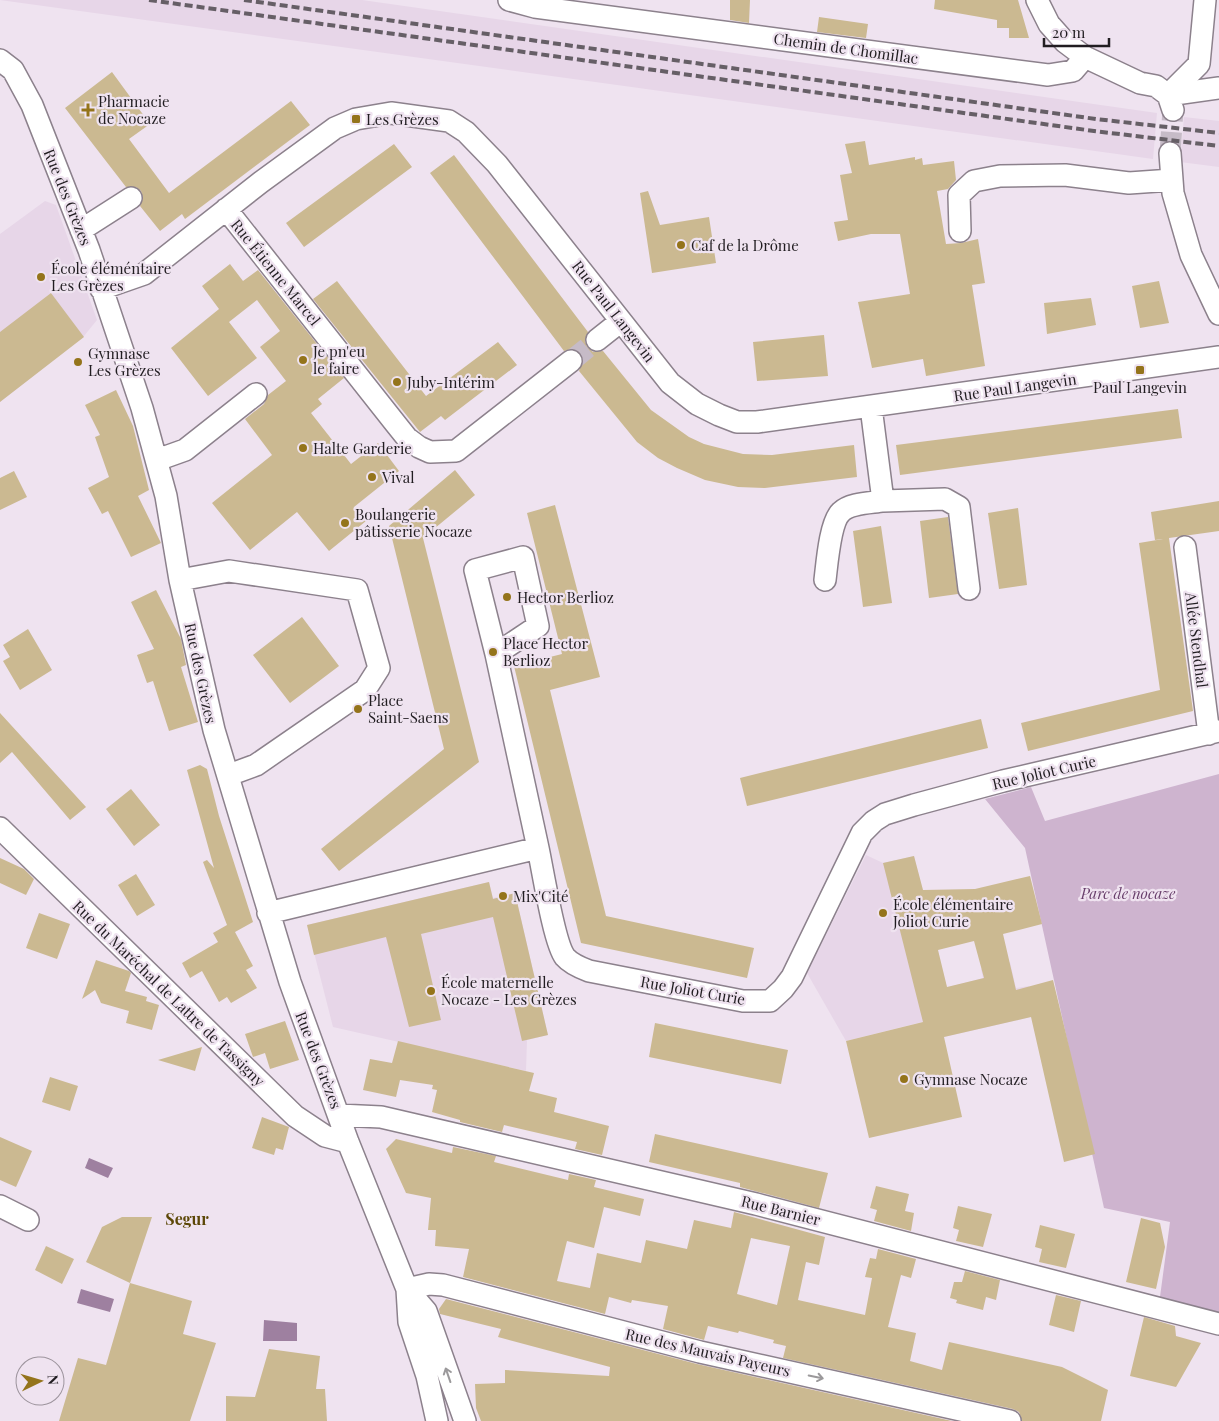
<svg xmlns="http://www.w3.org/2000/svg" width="1219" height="1421" viewBox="0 0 1219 1421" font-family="'Playfair Display',serif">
  <rect width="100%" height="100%" fill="#efe3f0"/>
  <path fill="#e7d6e8" d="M0,0H362L1157,113L1153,159Z
    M1184,117L1219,121V167L1180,162Z
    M45,201L56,205L97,320L84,336L0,402V234Z
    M866,855L883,863L914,856L951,1004L953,986L983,978L981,969L1010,962L1016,988L1029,986L1025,993L1031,1017L944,1037L938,1018L846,1041L807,973Z
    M489,882L493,898L515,893L548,1035L527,1040L526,1071L333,1027L307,925Z"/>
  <path fill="#ceb4cf" d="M1219,774V1312L1160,1297L1170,1222L1104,1208L1025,848L985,799L1031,787L1045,821Z"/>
  <path fill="#9e80a0" d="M89,1158L113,1168L108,1178L85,1168Z
    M81,1289L114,1299L110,1312L77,1303Z
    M264,1320L297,1323V1341H263Z"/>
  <path fill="#cbb991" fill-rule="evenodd" d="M730,0H750L749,23L730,20Z
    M935,0H1018L1029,38H1009V28H997V20L934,9Z
    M819,17L868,24L866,38L817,32Z
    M112,72L150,124L129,139L169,193L291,101L310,125L185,219L182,214L160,231L140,206L143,198L141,191L136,187H126L65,108Z
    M865,141L869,165L915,157V160L922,158L923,165L954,161L956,180L948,189L937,191L946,244L961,243L978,239L985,283L972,285L985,366L926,376L923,359L872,368L858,302L910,294L900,234H871L838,241L834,222L848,220L840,175L852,173L845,144Z
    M394,144L412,167L304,247L286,223Z
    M454,155L588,332L585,341L587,347L593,352L603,351L651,410L689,437L704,444L743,454L772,455L854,445L857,477L765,488L738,487L705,480L677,468L658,458L637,442L579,371L583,360L580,353L575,349L564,351L430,173Z
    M648,191L660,225L709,217L716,263L652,273L640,193Z
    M230,264L243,281L258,270L344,378L318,399L322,404L311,413L351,464L378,443L399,471L354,507L366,521L329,551L297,512L250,550L212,503L272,455L245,419L264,404L268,395L286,381L260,347L280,331L257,300L229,322L257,358L208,396L171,348L219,309L202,286Z
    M337,281L426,396L498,342L517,365L445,420L441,416L420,432L313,299Z
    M1159,281L1169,323L1140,328L1132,286Z
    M51,293L84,337L0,402V332Z
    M1091,298L1096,325L1047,334L1044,303Z
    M824,335L828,376L757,381L753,342Z
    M116,390L133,426L149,490L138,496L161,543L131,557L108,511L102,514L88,488L109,477L95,437L100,435L85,405Z
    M1178,409L1182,438L900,475L896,445Z
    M455,470L475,495L423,538L479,762L339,871L321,849L444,749L389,526Z
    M14,471L27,497L0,510V478Z
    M1219,501V531L1169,538L1193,711L1028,751L1021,723L1160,690L1139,543L1163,539L1155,540L1151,512Z
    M555,505L600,677L550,690L606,916L754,948L747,978L581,943L514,666L562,654L527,513Z
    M1018,508L1027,585L999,589L988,513Z
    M948,517L958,594L929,598L920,521Z
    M881,526L892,603L863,607L853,531Z
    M156,590L181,639L186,665L181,667L198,722L169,731L153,681L147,683L137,655L154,649L131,602Z
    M302,617L339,666L290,703L253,655Z
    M28,629L52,670L20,690L3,661L10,657L3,645Z
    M0,713L86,807L70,820L12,752L0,763Z
    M981,719L988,748L747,806L740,778Z
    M200,765L207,769L219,816L253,922L235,932L253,966L246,970L257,988L231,1003L227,997L219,1002L202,971L190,978L182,963L218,942L213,933L227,925L203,862L207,860L214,868L187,770Z
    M131,789L160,825L134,846L106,809Z
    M914,856L923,890L975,889L1030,876L1042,924L1003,934L1016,990L1053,980L1095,1154L1064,1162L1031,1017L944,1037L962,1117L869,1138L846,1041L923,1022L883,863ZM974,941L984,978L947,987L938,950Z
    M0,858L24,869L34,879L26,895L0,883Z
    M136,874L155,905L137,916L118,885Z
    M489,882L493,899L515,893L548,1035L522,1041L493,917L421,934L441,1020L409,1027L386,937L314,955L307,925Z
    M39,913L70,924L57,959L26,948Z
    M96,960L129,971L131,973L125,991L147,997L146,1001L159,1005L152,1030L126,1023L129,1011L101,1003L95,990L82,999Z
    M285,1021L299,1060L270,1069L265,1053L253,1057L245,1034Z
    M655,1023L788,1050L781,1084L649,1057Z
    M398,1041L534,1073L529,1091L557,1098L554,1112L609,1126L602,1155L575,1149L577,1142L504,1125L502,1132L460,1122V1120L432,1112L437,1090L432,1089L433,1085L400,1080L396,1097L363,1090L370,1059L392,1063Z
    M202,1047L195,1071L158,1060Z
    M50,1077L78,1086L70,1111L42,1102Z
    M262,1117L289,1127L283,1150L276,1148L274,1155L252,1148Z
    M655,1134L828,1173L819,1208L740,1187V1183L649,1162Z
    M0,1137L32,1151L16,1187L0,1180Z
    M396,1139L452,1153L453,1147L496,1156L494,1162L568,1180L569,1174L596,1180L594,1187L644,1199L640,1216L604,1207L594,1248L567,1241L557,1281L590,1288L597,1253L641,1263L646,1240L687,1249L694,1220L731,1228L734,1212L825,1237L819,1265L806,1262L798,1300L865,1315L872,1278L865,1277L870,1258L876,1259L878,1249L916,1259L911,1278L901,1275L888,1327L916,1333L910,1361L942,1370L949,1342L1062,1367L1108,1390L1101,1421H1022L1019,1412L1013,1409L783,1358L786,1346L773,1343L774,1340L739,1331L738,1333L708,1326L704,1340L663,1329L668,1306L632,1300L631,1303L609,1297L605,1314L463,1277L469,1249L435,1246L436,1230H428L431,1198L406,1193L386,1149ZM751,1238L790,1246L777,1305L737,1294Z
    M876,1186L909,1194L905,1211L914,1213L911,1231L874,1221L877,1210L870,1208Z
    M958,1206L992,1214L983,1247L956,1241L959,1230L953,1228Z
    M122,1217H152L130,1283L192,1301L183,1334L216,1343L190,1421H59L78,1358L106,1365L130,1283L86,1262L102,1227Z
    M1141,1218L1160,1223L1165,1247L1156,1289L1126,1282Z
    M1040,1225L1075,1234L1066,1268L1039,1262L1042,1249L1035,1247Z
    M46,1246L74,1259L62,1284L35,1270Z
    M965,1271L1000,1280L996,1300L986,1297L983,1310L956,1303L957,1300L950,1298L954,1282H962Z
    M1056,1295L1081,1301L1074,1332L1049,1325Z
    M446,1299L697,1364L952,1421H481L476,1408L475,1384L505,1383V1370L609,1376L610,1367L498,1337L501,1329L440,1314L439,1309Z
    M1144,1317L1175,1326L1176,1336L1201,1343L1176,1387L1130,1376Z
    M269,1349L320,1356L316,1389H325L327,1421H226V1396L255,1397Z"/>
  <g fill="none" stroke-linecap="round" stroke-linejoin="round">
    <path stroke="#c6bbc7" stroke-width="21" stroke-dasharray="21 11" stroke-linecap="butt" d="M1170,153L1173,110
      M571,361L597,340"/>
    <defs>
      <path id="minor" d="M509,0L535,7L1048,75L1073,71L1085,57
        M1037,0L1049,24L1065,42L1085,57L1140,83L1156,86L1168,95L1173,110
        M0,60L13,70L32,105L89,250L142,408L166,496L180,580L214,730L290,982L348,1142L407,1289L409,1322L427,1376L437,1421
        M1168,95L1199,64L1205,0
        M1168,95L1219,88
        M1170,153L1173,193L1191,255L1219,314
        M226,209L395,423L407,438L419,447L430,452L456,451L571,361
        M81,230L131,198
        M960,231L959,195L974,181L1000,176L1065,175L1129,183L1172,180
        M101,289L144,274L261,182L335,128L356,119L391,113L449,121L466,132L497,164L670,383L697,404L719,415L737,422H757L1219,357
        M597,340L621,321
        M871,407L883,501L945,499L959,507L969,589
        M157,460L185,450L256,394
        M1185,547L1209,734
        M180,580L229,571L357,590L379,668L365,690L256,765L229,775
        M825,580C827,564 830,522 841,512C850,503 871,503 883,501
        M496,654L475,570L523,557L538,626L496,654L538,848
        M0,828L295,1116L325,1136L348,1142
        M268,913L538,848C543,871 554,943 565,957C571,964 581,968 589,971L743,1001H770L783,989L792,977L862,833L874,821L885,814L914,805L1003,781L1219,731
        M339,1115L381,1117L756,1204L1219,1324
        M0,1206L28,1220
        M407,1289L429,1284L443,1285L700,1352L1010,1421
        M407,1289L426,1311L465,1421"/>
    </defs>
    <use href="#minor" stroke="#8c818c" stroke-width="24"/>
    <use href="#minor" stroke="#fff" stroke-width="21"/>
    <path stroke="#665f66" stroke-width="4" stroke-dasharray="8 4" stroke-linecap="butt" d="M149,0L1094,131L1219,146
      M244,0L1096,119L1219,133"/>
  </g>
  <defs><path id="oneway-shaft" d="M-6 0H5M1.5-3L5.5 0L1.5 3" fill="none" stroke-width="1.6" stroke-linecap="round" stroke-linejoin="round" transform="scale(1.25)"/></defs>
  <g stroke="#9b999b">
    <use href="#oneway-shaft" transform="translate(448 1375) rotate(-109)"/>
    <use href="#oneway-shaft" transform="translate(816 1377) rotate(12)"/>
  </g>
  <g fill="#94741b" stroke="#efe3f0" stroke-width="2">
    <path d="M85.5 102.5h5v5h5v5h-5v5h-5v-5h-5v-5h5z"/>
    <rect x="351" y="114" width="10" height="10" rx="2.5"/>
    <circle cx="681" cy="245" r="5"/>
    <circle cx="41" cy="277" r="5"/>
    <circle cx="303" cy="360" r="5"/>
    <circle cx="78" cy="362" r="5"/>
    <rect x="1135" y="365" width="10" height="10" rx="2.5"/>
    <circle cx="397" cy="382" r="5"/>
    <circle cx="303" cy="448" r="5"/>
    <circle cx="372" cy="477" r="5"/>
    <circle cx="345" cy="523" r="5"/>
    <circle cx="507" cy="597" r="5"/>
    <circle cx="493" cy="652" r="5"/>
    <circle cx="358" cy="709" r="5"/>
    <circle cx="503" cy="896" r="5"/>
    <circle cx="883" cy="913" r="5"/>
    <circle cx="431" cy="991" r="5"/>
    <circle cx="904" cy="1079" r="5"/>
  </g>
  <g text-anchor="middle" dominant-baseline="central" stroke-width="4.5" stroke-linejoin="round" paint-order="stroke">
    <g font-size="15" fill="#211d21" stroke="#efe3f0">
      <text transform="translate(846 48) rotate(8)">Chemin de Chomillac</text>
      <text transform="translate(68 197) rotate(68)">Rue des Grèzes</text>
      <text transform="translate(276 272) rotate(51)">Rue Étienne Marcel</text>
      <text transform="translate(614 311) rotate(52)">Rue Paul Langevin</text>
      <text transform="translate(1015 387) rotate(-8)">Rue Paul Langevin</text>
      <text transform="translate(1197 640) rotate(83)">Allée Stendhal</text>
      <text transform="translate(201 673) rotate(78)">Rue des Grèzes</text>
      <text transform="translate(1044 772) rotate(-13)">Rue Joliot Curie</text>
      <text transform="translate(693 990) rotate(10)">Rue Joliot Curie</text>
      <text transform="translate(169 993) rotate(44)">Rue du Maréchal de Lattre de Tassigny</text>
      <text transform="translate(319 1060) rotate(69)">Rue des Grèzes</text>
      <text transform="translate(781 1210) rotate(14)">Rue Barnier</text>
      <text transform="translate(708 1352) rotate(13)">Rue des Mauvais Payeurs</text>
    </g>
    <g font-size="15" fill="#211d21" stroke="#efe3f0" text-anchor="start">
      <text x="98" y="101">Pharmacie<tspan x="98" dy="17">de Nocaze</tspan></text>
      <text x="366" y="119">Les Grèzes</text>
      <text x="691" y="245">Caf de la Drôme</text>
      <text x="51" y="268">École éléméntaire<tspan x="51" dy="17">Les Grèzes</tspan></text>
      <text x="313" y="351">Je pn'eu<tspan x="313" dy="17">le faire</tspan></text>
      <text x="88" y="353">Gymnase<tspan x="88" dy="17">Les Grèzes</tspan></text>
      <text x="407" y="382">Juby-Intérim</text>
      <text x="1140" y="387" text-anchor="middle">Paul Langevin</text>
      <text x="313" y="448">Halte Garderie</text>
      <text x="382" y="477">Vival</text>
      <text x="355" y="514">Boulangerie<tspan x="355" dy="17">pâtisserie Nocaze</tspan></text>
      <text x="517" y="597">Hector Berlioz</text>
      <text x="503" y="643">Place Hector<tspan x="503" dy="17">Berlioz</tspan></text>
      <text x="368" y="700">Place<tspan x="368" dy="17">Saint-Saens</tspan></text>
      <text x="513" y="896">Mix'Cité</text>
      <text x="893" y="904">École élémentaire<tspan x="893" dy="17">Joliot Curie</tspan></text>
      <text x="441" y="982">École maternelle<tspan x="441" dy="17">Nocaze - Les Grèzes</tspan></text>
      <text x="914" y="1079">Gymnase Nocaze</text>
    </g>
    <g font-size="15" font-style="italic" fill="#693f6c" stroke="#efe3f0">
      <text x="1128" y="893">Parc de nocaze</text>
    </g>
    <g font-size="16" font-weight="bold" fill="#5c4707" stroke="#efe3f0">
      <text x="187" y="1218">Segur</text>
    </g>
  </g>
  <g transform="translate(40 1381) rotate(85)"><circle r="24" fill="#efe3f0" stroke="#9d949d"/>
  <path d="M0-4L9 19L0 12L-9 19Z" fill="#94741b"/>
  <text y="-8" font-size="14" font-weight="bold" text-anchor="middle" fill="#211d21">N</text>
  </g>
  <path d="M1044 38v8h65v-8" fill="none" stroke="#211d21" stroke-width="2.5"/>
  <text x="1052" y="38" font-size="15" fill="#211d21" stroke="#efe3f0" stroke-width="4" paint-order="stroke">20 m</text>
</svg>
